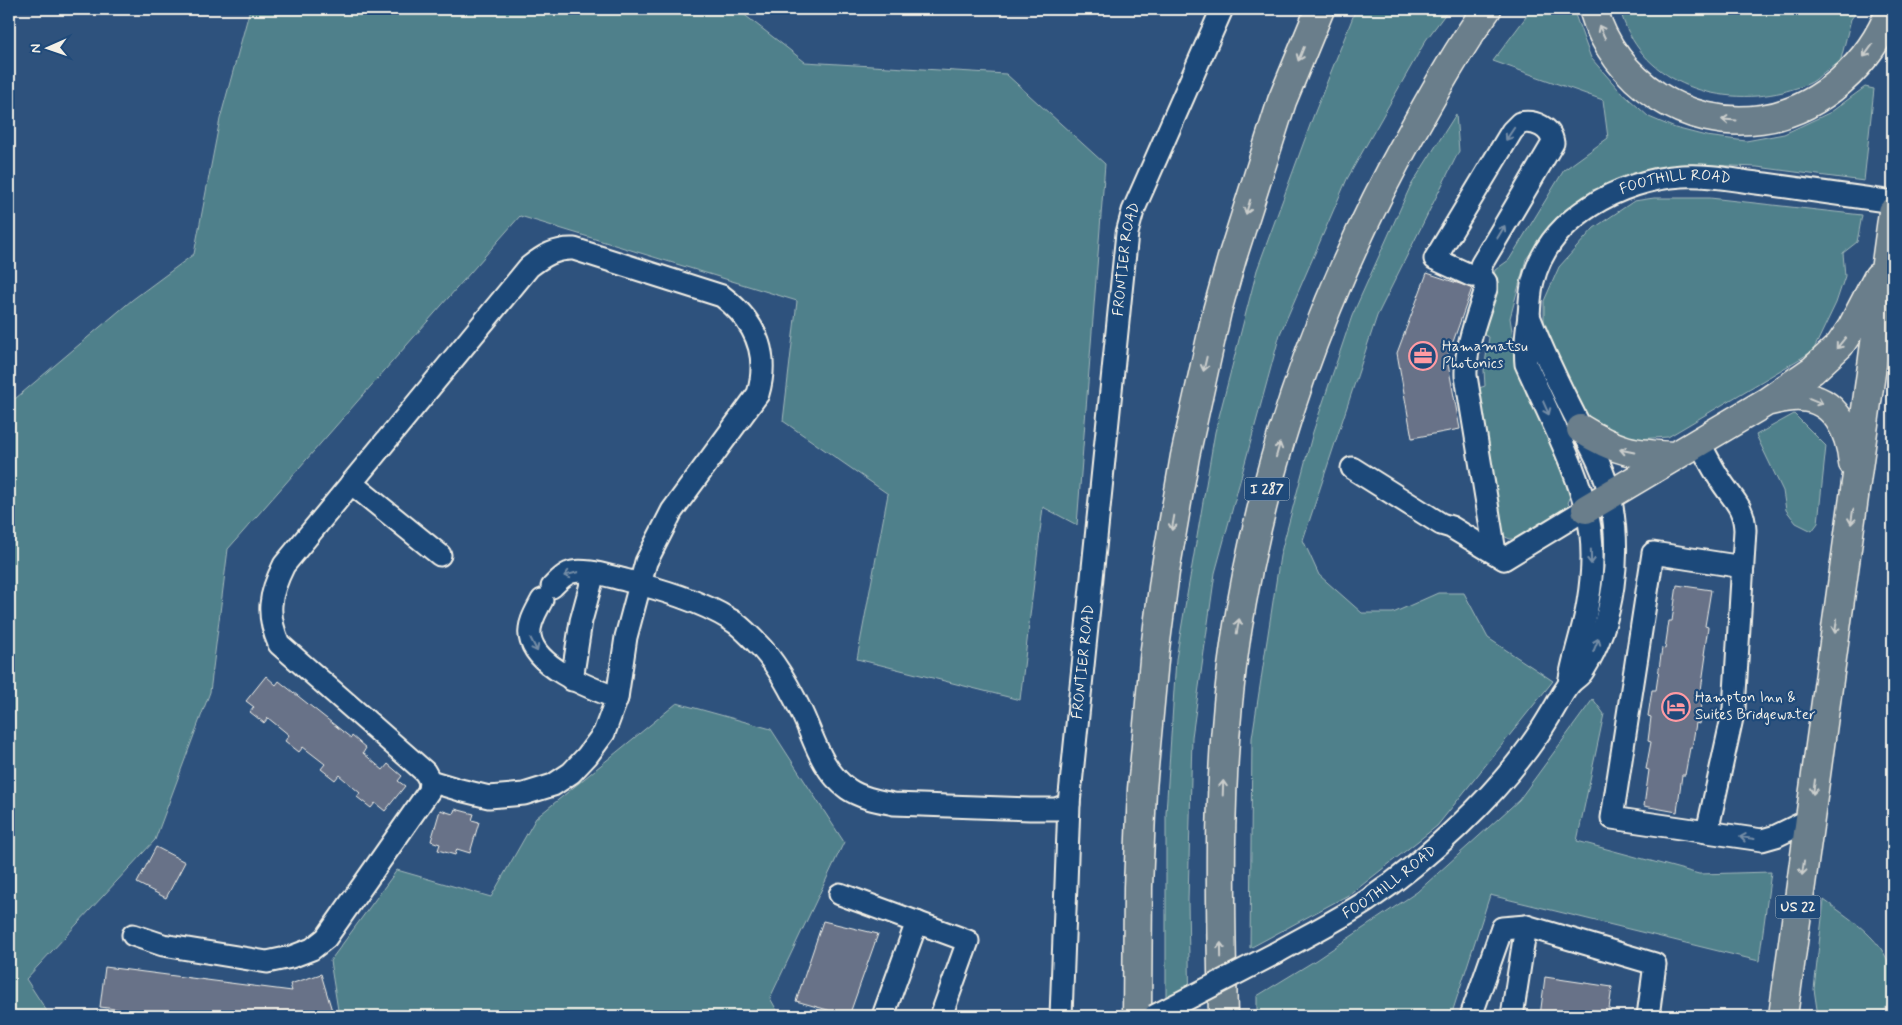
<svg xmlns="http://www.w3.org/2000/svg" width="1902" height="1025" viewBox="0 0 1902 1025" font-family="Mynerve,sans-serif">
  <rect width="100%" height="100%" fill="#2e527d"/>
  <filter id="ink" filterUnits="userSpaceOnUse"><feTurbulence type="fractalNoise" baseFrequency=".02" numOctaves="2"/><feDisplacementMap in="SourceGraphic" scale="10" xChannelSelector="R" yChannelSelector="G"/><feConvolveMatrix kernelMatrix="1 2 1 2 8 2 1 2 1" color-interpolation-filters="sRGB"/></filter>
  <g filter="url(#ink)">
    <path fill="#4f808b" stroke="#a2b8ba" d="M250,9H737L805,62L1006,74L1105,164L1077,525L1043,507L1020,700L857,659L888,494L783,421L797,301L520,216L228,549L210,692L155,840L26,979L50,1016H9V404L132,300L194,254L220,119Z
      M1356,9H1449L1426,40L1347,179L1280,334L1215,573L1192,737L1188,901L1190,1016H1166V813L1176,659L1215,432L1257,270L1313,117Z
      M1532,9H1573L1591,58L1619,90L1649,117L1675,128L1706,136L1746,141L1784,134L1831,112L1865,87L1874,89L1864,181L1757,167L1684,164L1592,190L1553,225L1526,259L1510,318L1515,350L1571,482L1566,485L1570,498L1568,503L1571,506L1516,539H1510L1501,535L1479,388L1485,386L1484,370L1489,337L1484,335L1480,327L1495,270L1509,260L1564,170L1608,138L1603,100L1493,61Z
      M1620,9H1859L1851,19L1840,63C1836,65 1831,67 1827,70C1822,73 1819,77 1815,80C1807,86 1792,89 1783,92C1715,108 1638,81 1620,9Z
      M1456,114L1459,151L1377,316L1303,540L1319,575L1362,613H1393L1438,593H1464L1488,638L1553,681L1437,826L1352,893L1250,948L1252,738L1280,556L1313,432L1352,316L1410,187Z
      M1654,198H1710L1862,215L1857,242L1843,253L1845,276L1836,303L1813,351L1668,437L1638,439L1607,432L1583,416L1544,337V301L1559,267L1594,228L1634,201Z
      M1794,414L1826,446L1818,523L1812,531L1796,523L1786,510L1783,491L1756,435Z
      M1593,699L1604,714L1577,841L1699,874L1771,872L1759,961L1490,895L1451,1016H1257V996L1316,960L1417,892L1519,800Z
      M677,703L771,729L844,842L770,998L780,1016H339L330,961L397,870L491,897L536,818Z
      M1824,900C1853,921 1895,946 1893,987C1893,996 1885,1008 1882,1016H1818L1814,989Z"/>
    <path fill="#687288" stroke="#f4f1e8" d="M1427,273L1472,288L1447,359L1460,429L1412,438L1397,353Z
      M1677,585L1711,590L1705,626L1708,627L1704,655H1706L1700,697H1703L1699,724L1696,723L1692,748H1690L1685,775H1682L1677,812L1644,806L1649,770L1646,769L1651,742L1648,741L1651,717L1648,716L1652,690H1656L1662,648L1665,649L1669,621H1672Z
      M266,676L276,685L279,681L351,738L352,736L366,748L363,753L383,770L388,764L402,776L398,781L405,786L385,811L375,803L371,808L357,797L360,793L339,775L335,780L321,769L325,764L303,747L299,752L285,741L289,735L268,718L264,723L250,712L254,707L246,701Z
      M455,809L474,814L472,820L479,822L470,853L457,849L455,855L438,850L440,844L431,841L440,810L453,814Z
      M156,847L185,862L166,898L137,883Z
      M823,921L878,934L849,1016L796,1001Z
      M105,967L292,991L290,984L321,974L333,1014L325,1016H170L100,1007Z
      M1545,977L1612,987L1608,1016H1540Z"/>
    <g fill="none" stroke-linecap="round" stroke-linejoin="round">
      <defs>
        <g id="minor">
          <path d="M1481,276H1472L1435,259L1512,131L1520,123C1534,120 1551,127 1553,143L1481,265V276L1486,282V289C1477,318 1465,346 1466,376L1495,552"/>
          <path d="M1699,442C1706,455 1713,469 1721,481C1733,500 1744,506 1745,530L1734,709L1707,832L1612,818L1653,553L1743,567"/>
          <path d="M1352,468L1441,524L1451,527L1504,559L1586,509"/>
          <path d="M351,483L440,555"/>
          <path id="s1" d="M552,587C557,582 562,576 569,573C582,567 611,577 625,580C659,589 701,601 731,620C740,625 749,635 756,642C775,661 788,685 800,709C814,737 820,769 848,789C861,798 879,801 894,804L1030,809H1056L1069,804L1127,233L1133,211L1222,9"/>
          <path d="M542,600C537,610 528,623 530,636C535,668 591,688 617,698"/>
          <path d="M572,680L581,621L594,573"/>
          <path id="s2" d="M1569,684C1573,656 1584,630 1588,602C1593,572 1594,537 1586,508C1572,458 1547,411 1526,364C1524,346 1527,332 1529,315C1530,304 1530,292 1533,281C1549,217 1621,180 1682,176C1710,174 1738,181 1765,184C1808,190 1851,196 1893,202"/>
          <path d="M1707,832L1762,840L1776,836L1809,820"/>
          <path d="M840,894L968,941L941,1016"/>
          <path d="M133,935L163,945L267,962L291,957L312,949L326,938L429,791L430,781L425,772L279,644C266,614 269,595 284,565L529,267C543,256 556,248 574,249L722,296C755,321 770,353 758,394L672,511L646,562L626,637L617,698L604,733L587,756L571,773L553,785L524,794L489,797L460,790L430,781"/>
          <path id="s3" d="M1276,953C1306,936 1338,920 1367,901C1426,861 1497,795 1537,736C1546,723 1554,709 1562,695C1564,692 1566,688 1569,685C1573,679 1580,677 1583,671C1615,621 1622,553 1610,496C1604,469 1590,445 1578,422C1560,387 1543,352 1529,316"/>
          <path d="M883,1016L917,922"/>
          <path d="M1061,1016L1069,804"/>
          <path d="M1471,1016L1502,928L1526,926L1655,964L1648,1016"/>
          <path d="M1512,1016L1526,926"/>
        </g>
        <path id="highway" d="M1593,9C1614,82 1686,130 1761,119C1820,111 1871,63 1891,9
          M1770,401C1780,399 1791,396 1801,397C1836,399 1850,432 1853,463
          M1581,429C1618,452 1633,454 1675,456
          M1586,509L1768,401L1813,370L1840,345L1852,327L1878,277
          M1137,1016L1138,887L1142,789L1155,649L1165,572L1185,456L1217,311L1232,258L1282,101L1320,9
          M1223,1016C1220,890 1217,763 1236,638C1263,459 1324,289 1412,132C1436,89 1459,48 1487,9
          M1783,1016L1893,212"/>
      </defs>
      <use href="#minor" stroke="#f4f1e8" stroke-width="25"/>
      <use href="#highway" stroke="#f4f1e8" stroke-width="31"/>
      <use href="#minor" stroke="#1f4a7a" stroke-width="21"/>
      <use href="#highway" stroke="#6b7e8b" stroke-width="28"/>
      <defs>
        <path id="minor-bridge" d="M1154,1016L1276,953"/>
      </defs>
      <use href="#minor-bridge" stroke="#f4f1e8" stroke-width="25" stroke-linecap="butt"/>
      <use href="#minor-bridge" stroke="#1f4a7a" stroke-width="21"/>
    </g>
    <defs><path id="oneway-shaft" d="M-6 0H5M1.5-3L5.5 0L1.5 3" fill="none" stroke-width="1.6" stroke-linecap="round" stroke-linejoin="round" transform="scale(1.25)"/></defs>
    <g stroke="#cbcecc">
      <use href="#oneway-shaft" transform="translate(1602 32) rotate(-116)"/>
      <use href="#oneway-shaft" transform="translate(1868 51) rotate(126)"/>
      <use href="#oneway-shaft" transform="translate(1301 54) rotate(112)"/>
      <use href="#oneway-shaft" transform="translate(1729 120) rotate(-176)"/>
      <use href="#oneway-shaft" transform="translate(1248 207) rotate(107)"/>
      <use href="#oneway-shaft" transform="translate(1841 343) rotate(129)"/>
      <use href="#oneway-shaft" transform="translate(1205 364) rotate(103)"/>
      <use href="#oneway-shaft" transform="translate(1816 401) rotate(22)"/>
      <use href="#oneway-shaft" transform="translate(1278 450) rotate(-74)"/>
      <use href="#oneway-shaft" transform="translate(1627 451) rotate(-168)"/>
      <use href="#oneway-shaft" transform="translate(1852 517) rotate(98)"/>
      <use href="#oneway-shaft" transform="translate(1173 523) rotate(100)"/>
      <use href="#oneway-shaft" transform="translate(1238 626) rotate(-80)"/>
      <use href="#oneway-shaft" transform="translate(1836 626) rotate(98)"/>
      <use href="#oneway-shaft" transform="translate(1814 787) rotate(98)"/>
      <use href="#oneway-shaft" transform="translate(1223 788) rotate(-88)"/>
      <use href="#oneway-shaft" transform="translate(1803 868) rotate(98)"/>
      <use href="#oneway-shaft" transform="translate(1221 950) rotate(-91)"/>
    </g>
    <g stroke="#748da6">
      <use href="#oneway-shaft" transform="translate(1510 134) rotate(124)"/>
      <use href="#oneway-shaft" transform="translate(1501 232) rotate(-59)"/>
      <use href="#oneway-shaft" transform="translate(1546 408) rotate(66)"/>
      <use href="#oneway-shaft" transform="translate(1591 557) rotate(89)"/>
      <use href="#oneway-shaft" transform="translate(571 574) rotate(165)"/>
      <use href="#oneway-shaft" transform="translate(534 645) rotate(63)"/>
      <use href="#oneway-shaft" transform="translate(1596 645) rotate(-68)"/>
      <use href="#oneway-shaft" transform="translate(1747 838) rotate(-172)"/>
    </g>
  </g>
  <defs>
    <symbol id="office-ring" viewBox="-11 -11 22 22"><circle r="9.5" fill="#1f4a7a" stroke="#ff9aa2" stroke-width="1.5"/><path d="M-6-3h4V-5.5h4V-3h4V5H-6ZM-1-4.5V-3h2v-1.5ZM-6 0V1H6V0Z" fill="#ff9aa2"/></symbol>
    <symbol id="hotel-ring" viewBox="-11 -11 22 22"><circle r="9.5" fill="#1f4a7a" stroke="#ff9aa2" stroke-width="1.5"/><path d="M-6-4.5h1.5V1H6V5H4.5V3h-9V5H-6ZM-4 0a1.8 1.8 0 1 1 3.6 0ZM.5 0V-2.5h3Q6-2.5 6 0Z" fill="#ff9aa2"/></symbol>
  </defs>
  <g fill-rule="evenodd">
    <use href="#office-ring" x="1407" y="340" width="32" height="32"/>
    <use href="#hotel-ring" x="1660" y="691" width="32" height="32"/>
  </g>
  <g text-anchor="middle" dominant-baseline="central" stroke-width="4.5" stroke-linejoin="round" paint-order="stroke">
    <g fill="#1f4a7a" stroke="#b4bfc7" stroke-width="1">
      <rect x="1244.5" y="477.5" width="45" height="23" rx="4"/>
      <rect x="1775.5" y="895.5" width="45" height="23" rx="4"/>
    </g>
    <g font-size="14" font-weight="bold" fill="#f4f1e8">
      <text x="1267" y="489">I 287</text>
      <text x="1798" y="907">US 22</text>
    </g>
    <g font-size="15" fill="#f4f1e8" stroke="#1f4a7a">
      <text stroke="none"><textPath href="#s2" startOffset="605">FOOTHILL ROAD</textPath></text>
      <text stroke="none"><textPath href="#s1" startOffset="1174">FRONTIER ROAD</textPath></text>
      <text stroke="none"><textPath href="#s1" startOffset="769">FRONTIER ROAD</textPath></text>
      <text stroke="none"><textPath href="#s3" startOffset="134">FOOTHILL ROAD</textPath></text>
    </g>
    <g font-size="15" fill="#f4f1e8" stroke="#1f4a7a" text-anchor="start">
      <text x="1442" y="347">Hamamatsu<tspan x="1442" dy="17">Photonics</tspan></text>
      <text x="1695" y="698">Hampton Inn &amp;<tspan x="1695" dy="17">Suites Bridgewater</tspan></text>
    </g>
  </g>
  <rect width="1902" height="1025" fill="none" stroke="#1f4a7a" stroke-width="30"/>
  <rect x="15" y="15" width="1872" height="995" fill="none" stroke="#f4f1e8" stroke-width="2" filter="url(#ink)"/>
  <g transform="translate(48 48) rotate(268)" stroke="#1f4a7a" stroke-width="4" paint-order="stroke">
  <path d="M0-4L9 19L0 12L-9 19Z" fill="#f4f1e8"/>
  <text y="-8" font-size="14" font-weight="bold" text-anchor="middle" fill="#f4f1e8">N</text>
  </g>
</svg>
